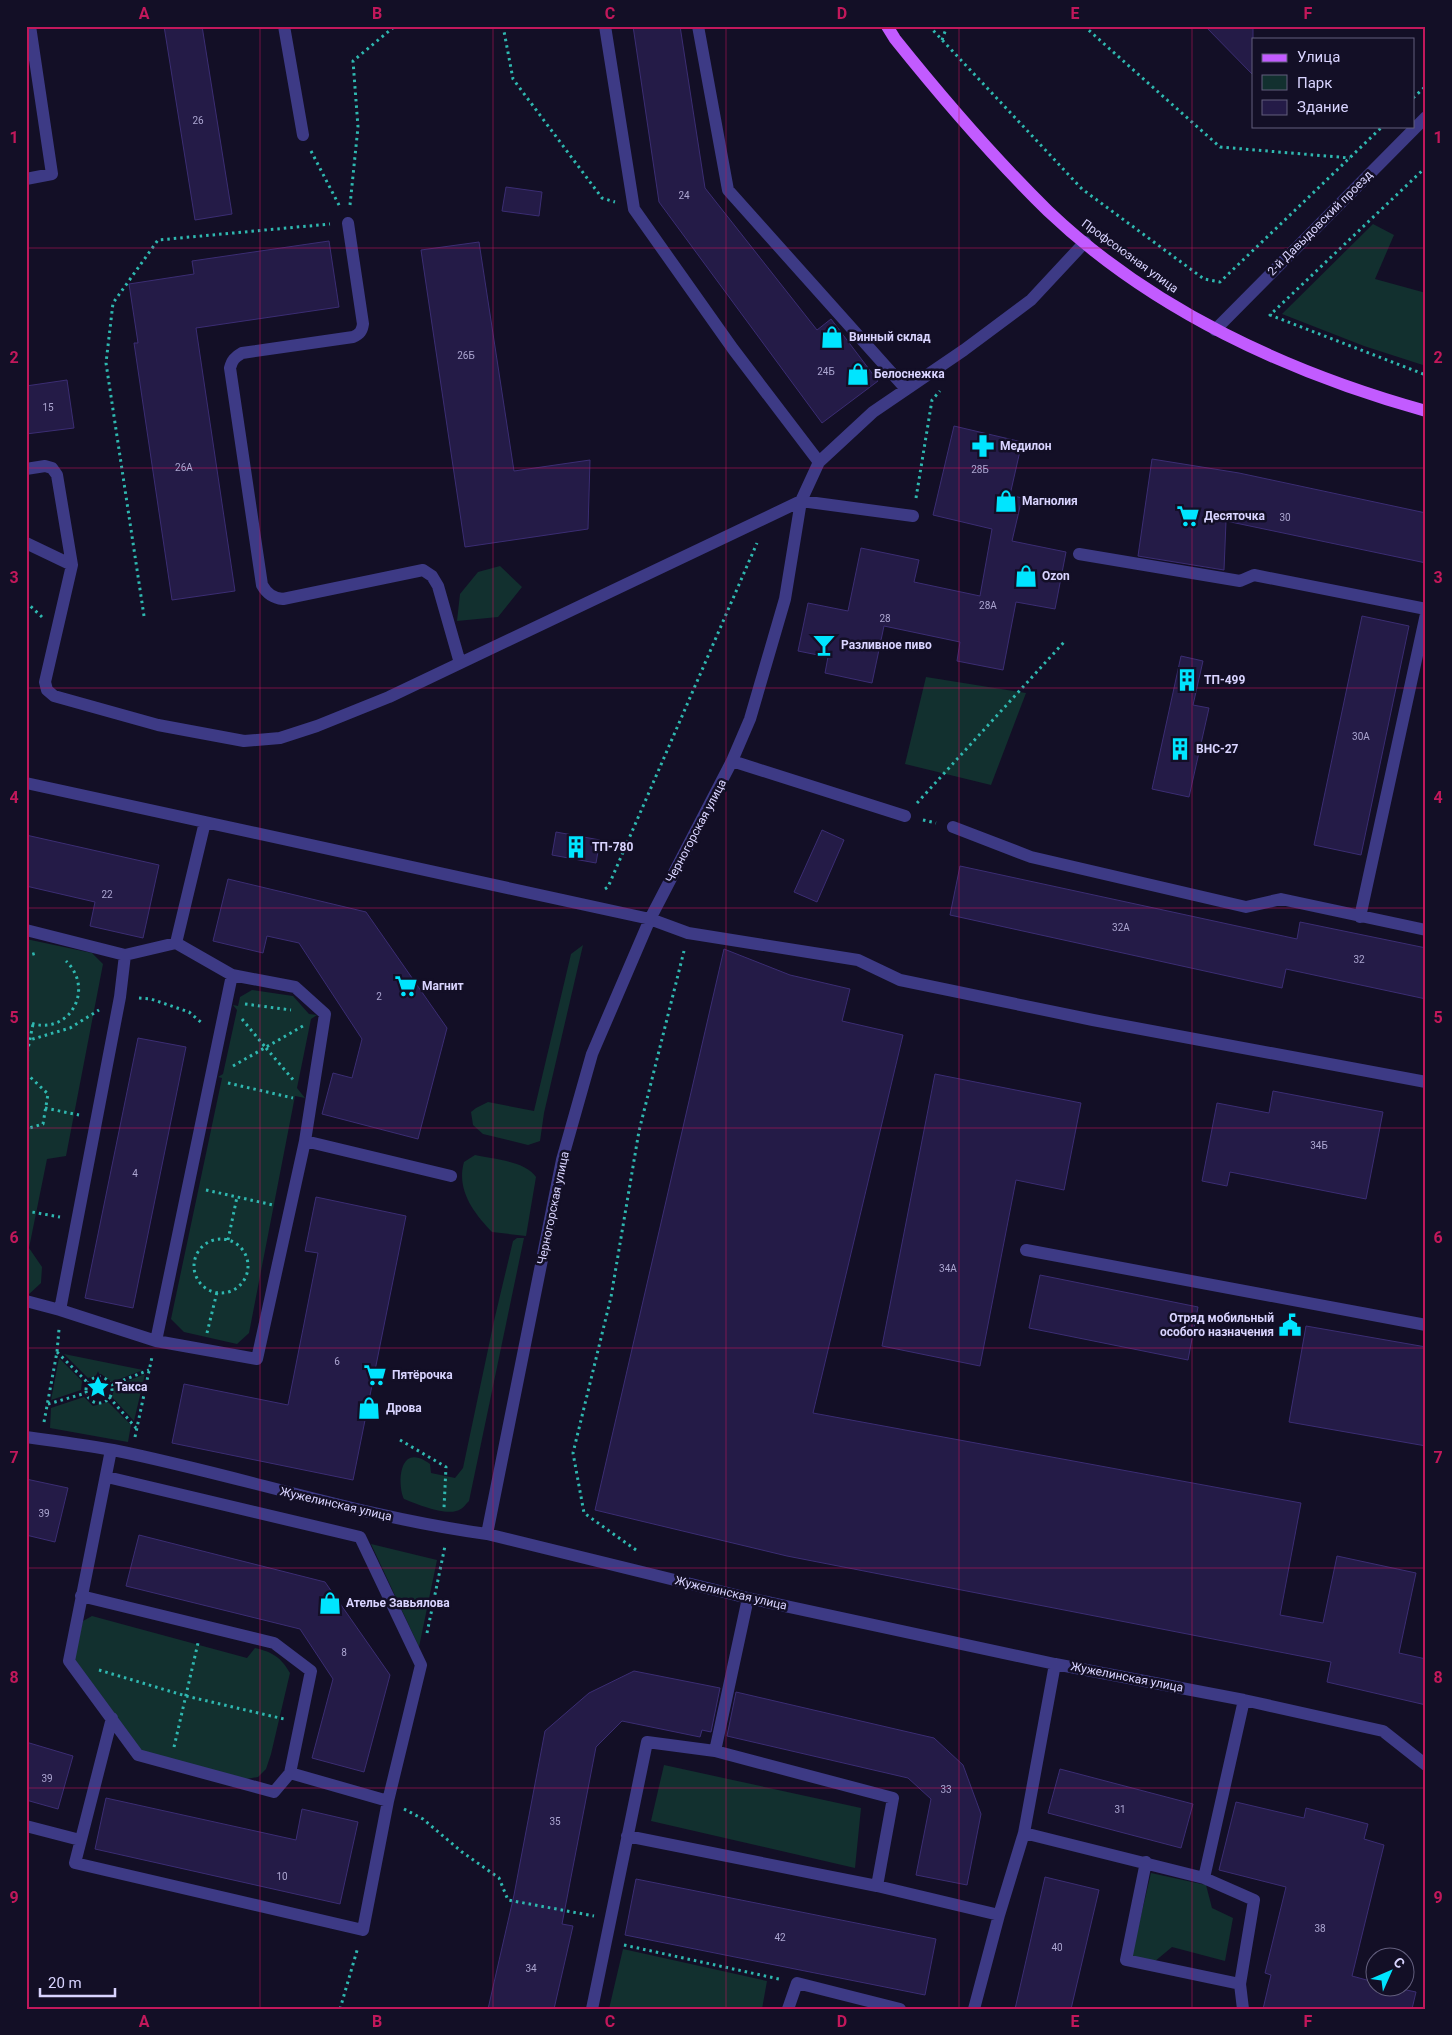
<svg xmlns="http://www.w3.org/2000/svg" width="1452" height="2035" viewBox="0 0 1452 2035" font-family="Roboto,sans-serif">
  <rect width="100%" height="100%" fill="#130f26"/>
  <path fill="#12302f" d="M1373,224L1394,235L1375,279L1426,293V366L1364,346L1282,314Z
    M500,566L522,587L498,617L457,621L460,594L478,572Z
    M926,677L1026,693L991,785L905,764Z
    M26,939L92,953L103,964L66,1156L47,1159L29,1248L42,1267L41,1283L27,1296Z
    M583,945L544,1113L540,1141L528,1145L483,1134L473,1125L471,1112L476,1108L488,1102L534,1111L571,954Z
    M252,990L293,996L309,1014L317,1015L311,1019L297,1088L305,1098L295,1096L249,1333L237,1344L184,1332L171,1319L222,1078L218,1077L223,1074L237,1010L233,1005L238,1006L240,997Z
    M475,1155C492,1159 526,1161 536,1177L526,1236L492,1232C474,1213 456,1190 464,1162Z
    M517,1238H524L469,1501C465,1505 462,1510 456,1511C444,1515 416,1504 404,1499C398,1488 398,1451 419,1458C423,1459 427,1462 430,1464L431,1473L455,1478L463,1468L494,1321L513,1241Z
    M64,1354L143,1370L112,1382L101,1374L88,1378Z
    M59,1358L82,1381L81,1390L51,1400Z
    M145,1374L134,1421L112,1397L115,1386Z
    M84,1397L93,1406L108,1402L131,1425L128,1442L50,1428L51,1408Z
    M371,1544L437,1560L419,1647Z
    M92,1616L247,1658L255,1648C272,1652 281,1657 290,1673L271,1754L266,1769L258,1777L246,1779L141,1753L74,1658L83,1621Z
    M664,1765L861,1808L855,1868L651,1821Z
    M1151,1873L1206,1885L1212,1908L1233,1918L1225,1961L1172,1947L1154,1962L1131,1958Z
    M623,1949L767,1981L762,2009H609Z"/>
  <path fill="#241b47" stroke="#3b2d73" d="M164,26H202L232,214L195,220Z
    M633,26H680L705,188L817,330L831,319L878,381L822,423L659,202Z
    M1205,26H1253V75Z
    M506,187L542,192L539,216L502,211Z
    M329,241L339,307L196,328L235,591L172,600L134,343H138L129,284L194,274L192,261Z
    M479,242L514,471L590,460L588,529L465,547L421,250Z
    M67,380L74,428L26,434V386Z
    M954,426L1022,442L1010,495L1022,498L1012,541L1066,552L1055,609L1016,602L1003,670L957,661L960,642L884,626L872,683L825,673L828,657L798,651L808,603L848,611L861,548L919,560L914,582L980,596L992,529L933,515Z
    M1152,459L1239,473L1426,513V563L1226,521L1224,570L1138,556Z
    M1362,616L1409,626L1361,855L1314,845Z
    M1181,656L1203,661L1193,705L1209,708L1189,797L1152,789Z
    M822,830L844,840L817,902L794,892Z
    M556,832L600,840L596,863L552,855Z
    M26,835L159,865L143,938L90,926L95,902L26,886Z
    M960,866L1297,939L1300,922L1426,948V999L1286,969L1282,988L950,915Z
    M228,879L366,912L447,1028L418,1139L322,1114L333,1073L352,1078L362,1039L299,943L267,936L263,953L213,941Z
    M724,949L790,975L850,989L842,1021L903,1035L813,1413L1301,1503L1280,1615L1323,1623L1337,1556L1416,1573L1399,1653L1426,1659V1705L1327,1682L1331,1662L787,1556L595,1510Z
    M138,1038L186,1047L133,1308L85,1298Z
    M935,1074L1081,1103L1064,1190L1016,1180L980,1366L882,1346Z
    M1273,1091L1383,1112L1366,1199L1230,1172L1227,1186L1202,1181L1217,1103L1269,1113Z
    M316,1197L406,1216L353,1480L172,1443L184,1384L288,1405L318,1253L305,1251Z
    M1040,1275L1198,1307L1188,1360L1029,1328Z
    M1306,1326L1426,1347V1446L1289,1422Z
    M26,1479L68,1488L55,1542L26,1535Z
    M139,1535L325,1582L390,1675L364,1772L312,1758L333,1679L300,1629L126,1586Z
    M634,1671L720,1688L711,1732L702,1730L700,1737L622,1721L596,1747L562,1924L573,1926L554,2009H488L514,1895L545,1731L589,1693Z
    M736,1692L934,1738L963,1765L981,1814L967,1885L916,1875L931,1799L908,1778L727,1736Z
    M26,1742L73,1756L58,1809L26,1800Z
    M1060,1769L1193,1804L1181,1848L1048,1813Z
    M106,1798L296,1840L302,1809L358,1822L340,1904L95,1849Z
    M1236,1802L1304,1818L1306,1808L1368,1824L1364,1839L1384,1845L1352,1976L1374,1982V1988H1397L1416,1992L1412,2009H1263L1271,1975L1265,1973L1286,1887L1219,1870Z
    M1045,1877L1099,1890L1071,2009H1015Z
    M636,1879L936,1939L925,1995L625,1935Z"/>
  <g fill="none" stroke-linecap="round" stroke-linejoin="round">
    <path stroke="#2fb8b0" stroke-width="3" stroke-dasharray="2.5 4" stroke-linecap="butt" d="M503,26L513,79L602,198L615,202
      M929,26L1082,189L1204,279L1220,282L1383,126
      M1084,26L1220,147L1350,158
      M942,40L947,26
      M1413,98L1426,86
      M311,151L340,207
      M1426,167L1270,315L1426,375
      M350,205L358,127L353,61L395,26
      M916,498L932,400L940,391
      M26,602L42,617
      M144,616L106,363L113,303L158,240L330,224
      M917,803L1065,641
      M923,820L936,823
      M605,889L608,887L757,543
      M26,956L37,953
      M139,998L151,999L189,1012L203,1024
      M245,1004L291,1010
      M242,1019L266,1048
      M26,1021C66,1040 97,991 66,961
      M26,1041L70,1028L99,1010
      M266,1048L295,1082
      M26,1059L33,1024
      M233,1066L303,1026
      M26,1073L48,1094L43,1124L26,1129
      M228,1083L293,1098
      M45,1108L79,1115
      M206,1190L273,1205
      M26,1211L60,1217
      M194 1266a27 27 0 1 1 54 0a27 27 0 1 1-54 0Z
      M228,1240L237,1197
      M207,1333L217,1292
      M57,1352L88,1383
      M86 1390a13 13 0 1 1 26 0a13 13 0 1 1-26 0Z
      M111,1385L149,1370
      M109,1397L136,1428
      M48,1404L86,1393
      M44,1422L57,1352L59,1329
      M135,1437L152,1357
      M400,1440L446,1467L444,1508
      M636,1550L584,1513L573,1453L611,1297L639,1131L684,951
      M427,1633L445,1546
      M99,1670L186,1696L284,1719
      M174,1747L198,1643
      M404,1809L423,1819L462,1852L499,1878L508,1900L594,1916
      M624,1945L779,1979
      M340,2009L358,1947"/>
    <path stroke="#3d3a85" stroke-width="12" d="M284,26L303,135
      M605,26L634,209L733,349L819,462
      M698,26L728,190L906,389
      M26,179L52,174L30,26
      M348,223L363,324C362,331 360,334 353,337L242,353C235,357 232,360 230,368L262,585C267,594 273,598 283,599L423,570L432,576L438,586L460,663
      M1215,330L1426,117
      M26,469L45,466L52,468L57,475L72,565L45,682L47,690L54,696L158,725L244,741L280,738L317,726L389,697L801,501L913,516
      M26,543L72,565
      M1079,554L1240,581L1254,575L1426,609
      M732,761L905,816
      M26,783L650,919L688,933L858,960L900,980L1093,1020L1426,1082
      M953,827L1031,857L1246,907L1281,899L1426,930
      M1360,917L1426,614
      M26,930L125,955L120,997L60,1310L26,1301
      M176,943L205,822
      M125,955L176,943L232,975L295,987L325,1014L305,1141L257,1359L156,1341L232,975
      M305,1141L451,1176
      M1026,1250L1426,1325
      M60,1310L156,1341
      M26,1437C55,1441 84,1445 113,1450C238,1475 360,1517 487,1534L748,1598L1055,1664L1244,1700L1383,1731L1426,1765
      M107,1477L360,1537L421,1665L388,1801L363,1930L75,1863L112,1718
      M487,1534L562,1160L592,1054L650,919L732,761L750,719L785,599L801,501L819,462L873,412L964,350L1031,300L1085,242
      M81,1596L274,1643L311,1671L290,1773L274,1792L138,1755L69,1661L111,1450
      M748,1598L715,1751L893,1798L877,1886L999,1915
      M290,1773L388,1801
      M26,1826L80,1840
      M1024,1833L1204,1878L1254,1900L1240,1984L1243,2009
      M627,1836L877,1886
      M1146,1862L1126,1960L1240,1984
      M1204,1878L1244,1700
      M592,2009L647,1742L715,1751
      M788,2009L797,1983L900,2009
      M974,2009L999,1915L1024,1833L1055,1664"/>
    <path stroke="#c25bff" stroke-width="12" d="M887,26L895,39C943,99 993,157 1048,211C1152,310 1289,373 1426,411"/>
  </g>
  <path fill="none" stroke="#c2185b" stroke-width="1" stroke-opacity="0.55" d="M260,26V2009M493,26V2009M726,26V2009M959,26V2009M1192,26V2009M26,248H1426M26,468H1426M26,688H1426M26,908H1426M26,1128H1426M26,1348H1426M26,1568H1426M26,1788H1426"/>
  <defs>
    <symbol id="shop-bare" viewBox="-9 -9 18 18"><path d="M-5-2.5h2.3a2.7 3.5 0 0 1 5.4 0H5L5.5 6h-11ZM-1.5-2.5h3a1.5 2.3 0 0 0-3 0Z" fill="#00e5ff" stroke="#130f26" stroke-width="2.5" paint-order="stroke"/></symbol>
    <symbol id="pharmacy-bare" viewBox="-9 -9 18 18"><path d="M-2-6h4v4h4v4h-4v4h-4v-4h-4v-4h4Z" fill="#00e5ff" stroke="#130f26" stroke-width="2.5" paint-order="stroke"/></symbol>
    <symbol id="supermarket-bare" viewBox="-9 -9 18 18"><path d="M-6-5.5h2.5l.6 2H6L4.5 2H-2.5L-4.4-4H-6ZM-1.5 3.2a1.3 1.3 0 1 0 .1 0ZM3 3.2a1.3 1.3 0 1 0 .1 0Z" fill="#00e5ff" stroke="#130f26" stroke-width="2.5" paint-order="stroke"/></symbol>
    <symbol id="bar-bare" viewBox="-9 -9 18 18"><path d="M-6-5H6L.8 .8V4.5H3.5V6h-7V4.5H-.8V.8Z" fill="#00e5ff" stroke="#130f26" stroke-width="2.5" paint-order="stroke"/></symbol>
    <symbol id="building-bare" viewBox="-9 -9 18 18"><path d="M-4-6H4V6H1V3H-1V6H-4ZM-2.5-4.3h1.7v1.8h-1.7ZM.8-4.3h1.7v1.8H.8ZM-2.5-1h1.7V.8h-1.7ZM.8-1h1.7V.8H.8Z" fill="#00e5ff" stroke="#130f26" stroke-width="2.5" paint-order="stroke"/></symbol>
    <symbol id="civic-bare" viewBox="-9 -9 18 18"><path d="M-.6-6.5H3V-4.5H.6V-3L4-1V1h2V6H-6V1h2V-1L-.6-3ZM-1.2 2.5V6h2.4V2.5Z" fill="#00e5ff" stroke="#130f26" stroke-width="2.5" paint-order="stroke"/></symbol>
    <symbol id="sight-bare" viewBox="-9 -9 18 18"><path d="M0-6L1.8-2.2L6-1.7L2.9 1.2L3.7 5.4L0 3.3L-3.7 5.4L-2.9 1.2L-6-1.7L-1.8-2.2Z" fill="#00e5ff" stroke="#130f26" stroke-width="2.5" paint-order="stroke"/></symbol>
  </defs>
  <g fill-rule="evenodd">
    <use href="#shop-bare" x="816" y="321" width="32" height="32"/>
    <use href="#shop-bare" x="842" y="358" width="32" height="32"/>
    <use href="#pharmacy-bare" x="967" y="430" width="32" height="32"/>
    <use href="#shop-bare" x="990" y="485" width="32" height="32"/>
    <use href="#supermarket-bare" x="1172" y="500" width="32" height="32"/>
    <use href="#shop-bare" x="1010" y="560" width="32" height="32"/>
    <use href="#bar-bare" x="808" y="629" width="32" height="32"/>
    <use href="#building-bare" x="1171" y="664" width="32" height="32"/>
    <use href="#building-bare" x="1164" y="733" width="32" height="32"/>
    <use href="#building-bare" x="560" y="831" width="32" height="32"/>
    <use href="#supermarket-bare" x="390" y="970" width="32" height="32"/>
    <use href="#civic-bare" x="1274" y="1309" width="32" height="32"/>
    <use href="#supermarket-bare" x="359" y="1359" width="32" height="32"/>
    <use href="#sight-bare" x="82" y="1371" width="32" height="32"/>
    <use href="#shop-bare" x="353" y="1392" width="32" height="32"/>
    <use href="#shop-bare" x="314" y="1587" width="32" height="32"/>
  </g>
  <g text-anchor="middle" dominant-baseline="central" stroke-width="5" stroke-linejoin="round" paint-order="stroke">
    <g font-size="10" fill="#aca6d1">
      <text x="198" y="120">26</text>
      <text x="684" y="195">24</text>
      <text x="466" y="355">26Б</text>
      <text x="826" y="371">24Б</text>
      <text x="48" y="407">15</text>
      <text x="184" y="467">26А</text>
      <text x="980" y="469">28Б</text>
      <text x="1285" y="517">30</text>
      <text x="988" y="605">28А</text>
      <text x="885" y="618">28</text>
      <text x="1361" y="736">30А</text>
      <text x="107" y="894">22</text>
      <text x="1121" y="927">32А</text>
      <text x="1359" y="959">32</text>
      <text x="379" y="996">2</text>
      <text x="1319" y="1145">34Б</text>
      <text x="135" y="1173">4</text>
      <text x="948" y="1268">34А</text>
      <text x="337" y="1361">6</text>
      <text x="44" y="1513">39</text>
      <text x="344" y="1652">8</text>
      <text x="47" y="1778">39</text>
      <text x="946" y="1789">33</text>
      <text x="1120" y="1809">31</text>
      <text x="555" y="1821">35</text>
      <text x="282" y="1876">10</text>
      <text x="1320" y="1928">38</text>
      <text x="780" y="1937">42</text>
      <text x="1057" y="1947">40</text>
      <text x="531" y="1968">34</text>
    </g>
    <g font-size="12" fill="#d9d4ff" stroke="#130f26">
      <text transform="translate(1320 223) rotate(-45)">2-й Давыдовский проезд</text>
      <text transform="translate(1130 256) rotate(36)">Профсоюзная улица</text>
      <text transform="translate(696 831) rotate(-62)">Черногорская улица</text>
      <text transform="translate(553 1208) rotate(-78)">Черногорская улица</text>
      <text transform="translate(336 1504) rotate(13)">Жужелинская улица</text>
      <text transform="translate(731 1593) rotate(13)">Жужелинская улица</text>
      <text transform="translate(1127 1677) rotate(11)">Жужелинская улица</text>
    </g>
    <g font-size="12" font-weight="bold" fill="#d9d4ff" stroke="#130f26" text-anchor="start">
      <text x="849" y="337">Винный склад</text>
      <text x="874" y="374">Белоснежка</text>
      <text x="1000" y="446">Медилон</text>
      <text x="1022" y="501">Магнолия</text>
      <text x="1204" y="516">Десяточка</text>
      <text x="1042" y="576">Ozon</text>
      <text x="841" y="645">Разливное пиво</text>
      <text x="1204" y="680">ТП-499</text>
      <text x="1196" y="749">ВНС-27</text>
      <text x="592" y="847">ТП-780</text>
      <text x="422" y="986">Магнит</text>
      <text x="1274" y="1318" text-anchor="end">Отряд мобильный<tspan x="1274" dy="14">особого назначения</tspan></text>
      <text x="392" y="1375">Пятёрочка</text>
      <text x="115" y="1387">Такса</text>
      <text x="386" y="1408">Дрова</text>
      <text x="346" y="1603">Ателье Завьялова</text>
    </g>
  </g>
  <rect width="1452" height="2035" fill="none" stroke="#130f26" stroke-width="55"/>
  <rect x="1252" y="38" width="162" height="90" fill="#130f26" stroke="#625e7d"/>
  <rect x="1262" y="54" width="25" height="8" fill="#c25bff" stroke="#625e7d"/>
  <text x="1297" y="62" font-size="15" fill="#d9d4ff">Улица</text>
  <rect x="1262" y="75" width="25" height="15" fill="#12302f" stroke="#625e7d"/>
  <text x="1297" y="88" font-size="15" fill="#d9d4ff">Парк</text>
  <rect x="1262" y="100" width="25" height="15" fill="#241b47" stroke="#625e7d"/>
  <text x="1297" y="112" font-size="15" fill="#d9d4ff">Здание</text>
  <g transform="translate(1390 1972) rotate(45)"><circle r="24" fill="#130f26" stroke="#625e7d"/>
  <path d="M0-4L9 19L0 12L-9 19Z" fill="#00e5ff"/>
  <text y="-8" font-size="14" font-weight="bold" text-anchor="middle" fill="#d9d4ff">С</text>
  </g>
  <path d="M40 1988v8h75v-8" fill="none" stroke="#d9d4ff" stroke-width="2.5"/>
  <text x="48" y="1988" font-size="15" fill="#d9d4ff" stroke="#130f26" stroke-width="4" paint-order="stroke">20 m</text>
  <rect x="28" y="28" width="1396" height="1980" fill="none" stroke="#c2185b" stroke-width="2"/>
  <g font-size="16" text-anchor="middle" font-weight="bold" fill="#c2185b">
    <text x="144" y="19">A</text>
    <text x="377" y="19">B</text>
    <text x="610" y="19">C</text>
    <text x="842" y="19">D</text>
    <text x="1075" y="19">E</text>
    <text x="1308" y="19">F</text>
    <text x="14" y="143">1</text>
    <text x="1438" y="143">1</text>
    <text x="14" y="363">2</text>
    <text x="1438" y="363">2</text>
    <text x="14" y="583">3</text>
    <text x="1438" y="583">3</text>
    <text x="14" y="803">4</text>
    <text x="1438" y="803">4</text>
    <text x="14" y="1023">5</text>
    <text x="1438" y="1023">5</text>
    <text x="14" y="1243">6</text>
    <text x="1438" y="1243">6</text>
    <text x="14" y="1463">7</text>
    <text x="1438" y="1463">7</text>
    <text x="14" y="1683">8</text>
    <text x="1438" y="1683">8</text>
    <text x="14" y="1903">9</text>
    <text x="1438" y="1903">9</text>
    <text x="144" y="2027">A</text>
    <text x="377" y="2027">B</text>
    <text x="610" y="2027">C</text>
    <text x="842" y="2027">D</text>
    <text x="1075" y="2027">E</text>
    <text x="1308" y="2027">F</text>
  </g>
</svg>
